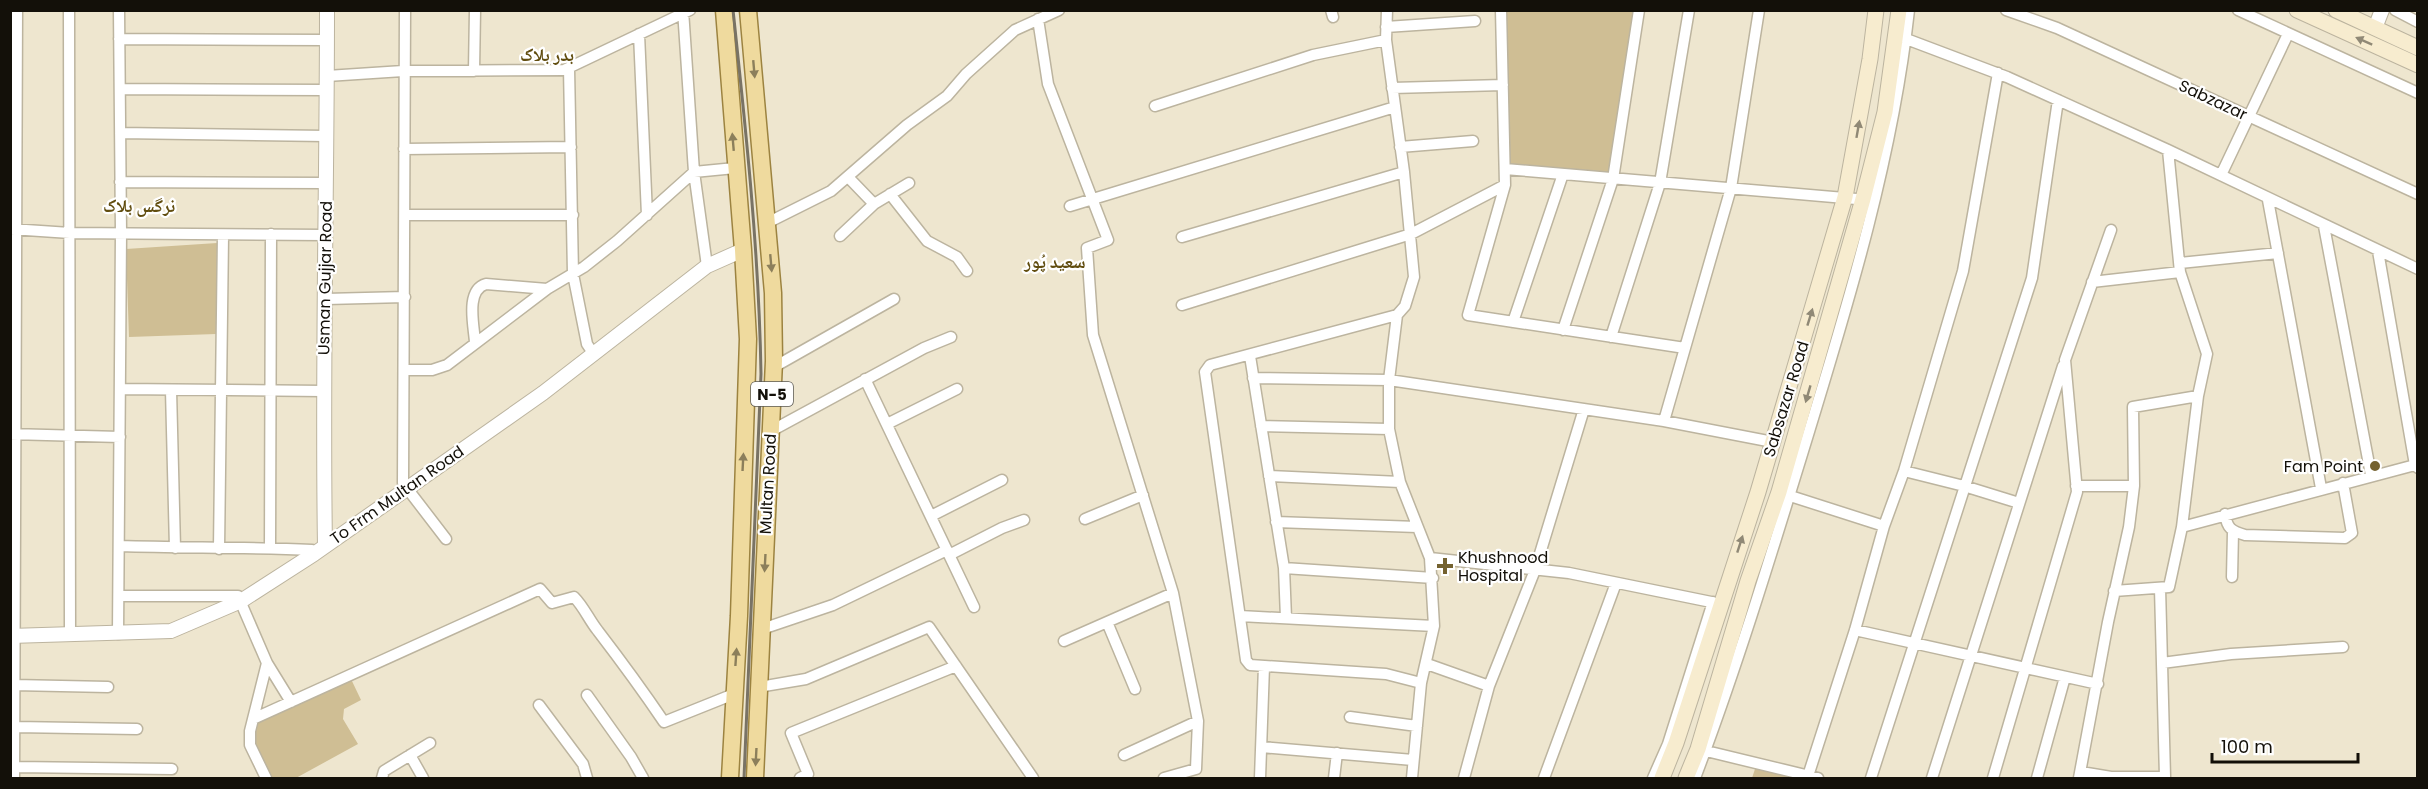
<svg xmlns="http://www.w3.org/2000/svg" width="2428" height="789" viewBox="0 0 2428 789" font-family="Poppins,'Noto Naskh Arabic',sans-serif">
  <rect width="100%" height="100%" fill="#eee6cf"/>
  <path fill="#cfbe94" d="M1501,11H1640L1617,179L1505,169Z
    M217,243L216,334L129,337L126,249Z
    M351,679L361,700L344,709L343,719L358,744L296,778H270L254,745L257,721Z
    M1756,766L1811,778H1752Z"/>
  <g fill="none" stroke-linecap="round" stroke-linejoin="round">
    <defs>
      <path id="minor" d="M69,10L70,634
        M405,10L403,483L446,539
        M683,10L694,172L707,266
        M1331,10L1333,17
        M1387,10L1386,40L1404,172L1414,277L1405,306L1397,315L1210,365L1205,372L1246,660L1250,665L1386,674L1421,683
        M1501,10L1505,185L1468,315L1685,348
        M2006,10L2057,28L2418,194
        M2238,10L2418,93
        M2395,10L2418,22
        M1038,19L1048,84L1108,240L1087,248L1093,335L1173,593L1198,721L1196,769L1164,778
        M1386,27L1475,21
        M639,34L647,215
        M1901,37L2007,77L2168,150L2418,269
        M119,39L327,40
        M569,68L573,274L587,344L593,353
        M474,71L475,10
        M327,76L403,71L564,70L690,10
        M1392,88L1503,85
        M120,89L327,90
        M1155,106L1313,55L1386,40
        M120,133L326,136
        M1400,147L1473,141
        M404,149L571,147
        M1505,169L1868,200
        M2221,175L2288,34
        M848,177L874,204
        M120,182L326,183
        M890,194L927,241L957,257L967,271
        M2268,200L2321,488
        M1070,206L1395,107
        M405,215H573
        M767,223L831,191L907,125L947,96L966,74L1015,30L1059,10
        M2324,226L2371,475
        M11,229L70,233L325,235
        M840,236L874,204L909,183
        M1182,237L1404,172
        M2378,251L2415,465L2418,468
        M2180,263L2278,253
        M2092,282L2180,272
        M326,299L405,297
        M1182,305L1411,234L1505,185
        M1397,315L1389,380V429L1400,482L1430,558L1434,626L1421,683L1412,778
        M1513,322L1563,174
        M1563,330L1613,179L1639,10
        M1611,337L1660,183L1689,10
        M475,342C474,326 465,290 486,284L547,289
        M1250,356L1284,568L1286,618
        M774,367L894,299
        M404,370H432L447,365L547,289L584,267L617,241L694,172L735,168
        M1253,378L1389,380L1664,421L1773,442
        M865,379L974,607
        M120,389L323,391
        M171,390L175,548
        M1664,421L1731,188L1759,10
        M887,424L957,389
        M1261,426L1389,429
        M771,431L924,348L951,337
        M10,434L120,437
        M1904,471L1964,486L2019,503
        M1269,476L1400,482
        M2076,486H2134
        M1784,494L1884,526
        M2225,514C2227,528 2231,531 2245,535L2345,538L2352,533L2343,483
        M931,516L1002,480
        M1085,519L1143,495
        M1276,522L1417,527
        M2182,527L2415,465
        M120,546C184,548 248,547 312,550L314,554
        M270,548L271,234
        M219,549L223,235
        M949,555L1002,528L1024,520
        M1430,558L1569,573L1721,604
        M1284,568L1433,578
        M2232,577L2233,532
        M2114,591L2169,587L2182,527L2198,396L2207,354L2180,272L2168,150
        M119,596H238L267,663L250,731V745L266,778
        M1240,616L1434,626
        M1107,622L1135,689
        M762,629L833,605L947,550
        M1855,630L2098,684
        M118,634L121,233L119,10
        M1064,641L1173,593
        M267,663L291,702
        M2162,663L2231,654L2343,647
        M1427,664L1489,686
        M14,685L108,687
        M759,687L806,679L929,627L1033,778
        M587,695L631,757L643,778
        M539,705L583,764L587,778
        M1350,717L1417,726
        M253,719L540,589L552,603L574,597C584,607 589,620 598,631C621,661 643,691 664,722L734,694
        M15,727L137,729
        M1262,747L1413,760
        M1698,749L1818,778
        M410,755L423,778
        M1124,755L1198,721
        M15,767L172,769
        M2081,772L2111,777H2165L2160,588
        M1808,776L1855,630L1884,526L1904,471L1963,271L1998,73
        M14,778L17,10
        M382,778L384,771L430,743
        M800,778L808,774L791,733L956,666
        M1260,778L1264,666
        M1334,778L1337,753
        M1464,778L1489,686L1535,570L1584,409
        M1544,778L1616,583
        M1653,778L1668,744L1713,602
        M1695,778C1737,667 1772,552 1807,438C1850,298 1893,156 1909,10
        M1871,778L2032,278L2058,100
        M1932,778L2063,366
        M1993,778L2077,492L2065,360L2111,230
        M2037,778L2065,677
        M2079,778L2108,622L2129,527L2134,486L2133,407L2198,396"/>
      <path id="tertiary" d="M2375,28L2382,10
        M325,546C322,367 327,189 327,10
        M10,636L171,631L241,601L314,554L543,393L707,266L743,250"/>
      <path id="secondary" d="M2297,10L2418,65
        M2336,10L2418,48
        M1662,778L1676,743L1758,492L1845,197L1870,59L1876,10
        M1686,778L1698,749L1748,581L1779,492L1863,199L1885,112L1899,10"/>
      <path id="primary" d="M724,10L743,250L748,339L739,616L730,778
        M748,10L773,293L774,361L755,778"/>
    </defs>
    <use href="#minor" stroke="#bcb49f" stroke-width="13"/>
    <use href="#tertiary" stroke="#bcb49f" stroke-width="16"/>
    <use href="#secondary" stroke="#bcb49f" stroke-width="17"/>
    <use href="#primary" stroke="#9c8340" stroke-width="19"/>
    <use href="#minor" stroke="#fff" stroke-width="10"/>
    <use href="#tertiary" stroke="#fff" stroke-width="14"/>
    <use href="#secondary" stroke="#f7eccf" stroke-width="15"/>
    <use href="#primary" stroke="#efda9e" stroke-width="16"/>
    <path stroke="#797365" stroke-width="3" d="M733,10C746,131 759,252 761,374L744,778"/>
  </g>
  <defs><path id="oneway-solid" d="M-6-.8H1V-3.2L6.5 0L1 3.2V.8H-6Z" transform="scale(1.5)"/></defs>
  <g fill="#908976">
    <use href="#oneway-solid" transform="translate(2364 41) rotate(-156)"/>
    <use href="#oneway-solid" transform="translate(1858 129) rotate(-80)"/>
    <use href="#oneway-solid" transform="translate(1810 317) rotate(-73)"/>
    <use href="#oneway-solid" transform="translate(1808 394) rotate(106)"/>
    <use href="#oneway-solid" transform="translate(1740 544) rotate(-72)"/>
  </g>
  <g fill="#8c7f5b">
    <use href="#oneway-solid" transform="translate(754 69) rotate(85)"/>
    <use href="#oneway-solid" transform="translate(733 142) rotate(-95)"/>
    <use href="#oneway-solid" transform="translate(771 263) rotate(85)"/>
    <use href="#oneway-solid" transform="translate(743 462) rotate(-87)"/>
    <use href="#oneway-solid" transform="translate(765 563) rotate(93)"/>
    <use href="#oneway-solid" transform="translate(736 657) rotate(-86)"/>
    <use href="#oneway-solid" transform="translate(756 757) rotate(93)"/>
  </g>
  <g fill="#746230" stroke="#fff" stroke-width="2">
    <circle cx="2375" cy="466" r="6"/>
    <path d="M1442 557h6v6h6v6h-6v6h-6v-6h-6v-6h6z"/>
  </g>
  <g text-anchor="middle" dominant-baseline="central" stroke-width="4.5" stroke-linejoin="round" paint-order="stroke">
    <rect fill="#fff" stroke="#5a5853" stroke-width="1.5" x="751" y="382" width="42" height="24" rx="4.5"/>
    <g font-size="15" font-weight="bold" fill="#131009">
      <text x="772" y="394">N-5</text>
    </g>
    <g font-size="16" fill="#131009" stroke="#fff">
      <text transform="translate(2213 100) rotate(25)">Sabzazar</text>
      <text transform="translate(325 278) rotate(-89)">Usman Gujjar Road</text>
      <text transform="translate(1786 399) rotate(-73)">Sabsazar Road</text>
      <text transform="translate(768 484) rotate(-87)">Multan Road</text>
      <text transform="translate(397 495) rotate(-35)">To Frm Multan Road</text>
    </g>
    <g font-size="16" fill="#131009" stroke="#fff" text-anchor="end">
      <text x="2363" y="466">Fam Point</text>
      <text x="1458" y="557" text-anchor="start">Khushnood<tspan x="1458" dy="18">Hospital</tspan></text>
    </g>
    <g font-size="18" font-weight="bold" fill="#614d0f" stroke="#fff">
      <text x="547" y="54">بدر بلاک</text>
      <text x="139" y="205">نرگس بلاک</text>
      <text x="1055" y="261">سعید پُور</text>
    </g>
  </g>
  <rect width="2428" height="789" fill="none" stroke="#131009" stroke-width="24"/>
  <path d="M2212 753v9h146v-9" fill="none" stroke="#131009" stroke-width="3"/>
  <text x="2221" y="753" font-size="18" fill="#131009" stroke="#ffffff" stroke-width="4.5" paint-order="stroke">100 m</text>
</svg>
